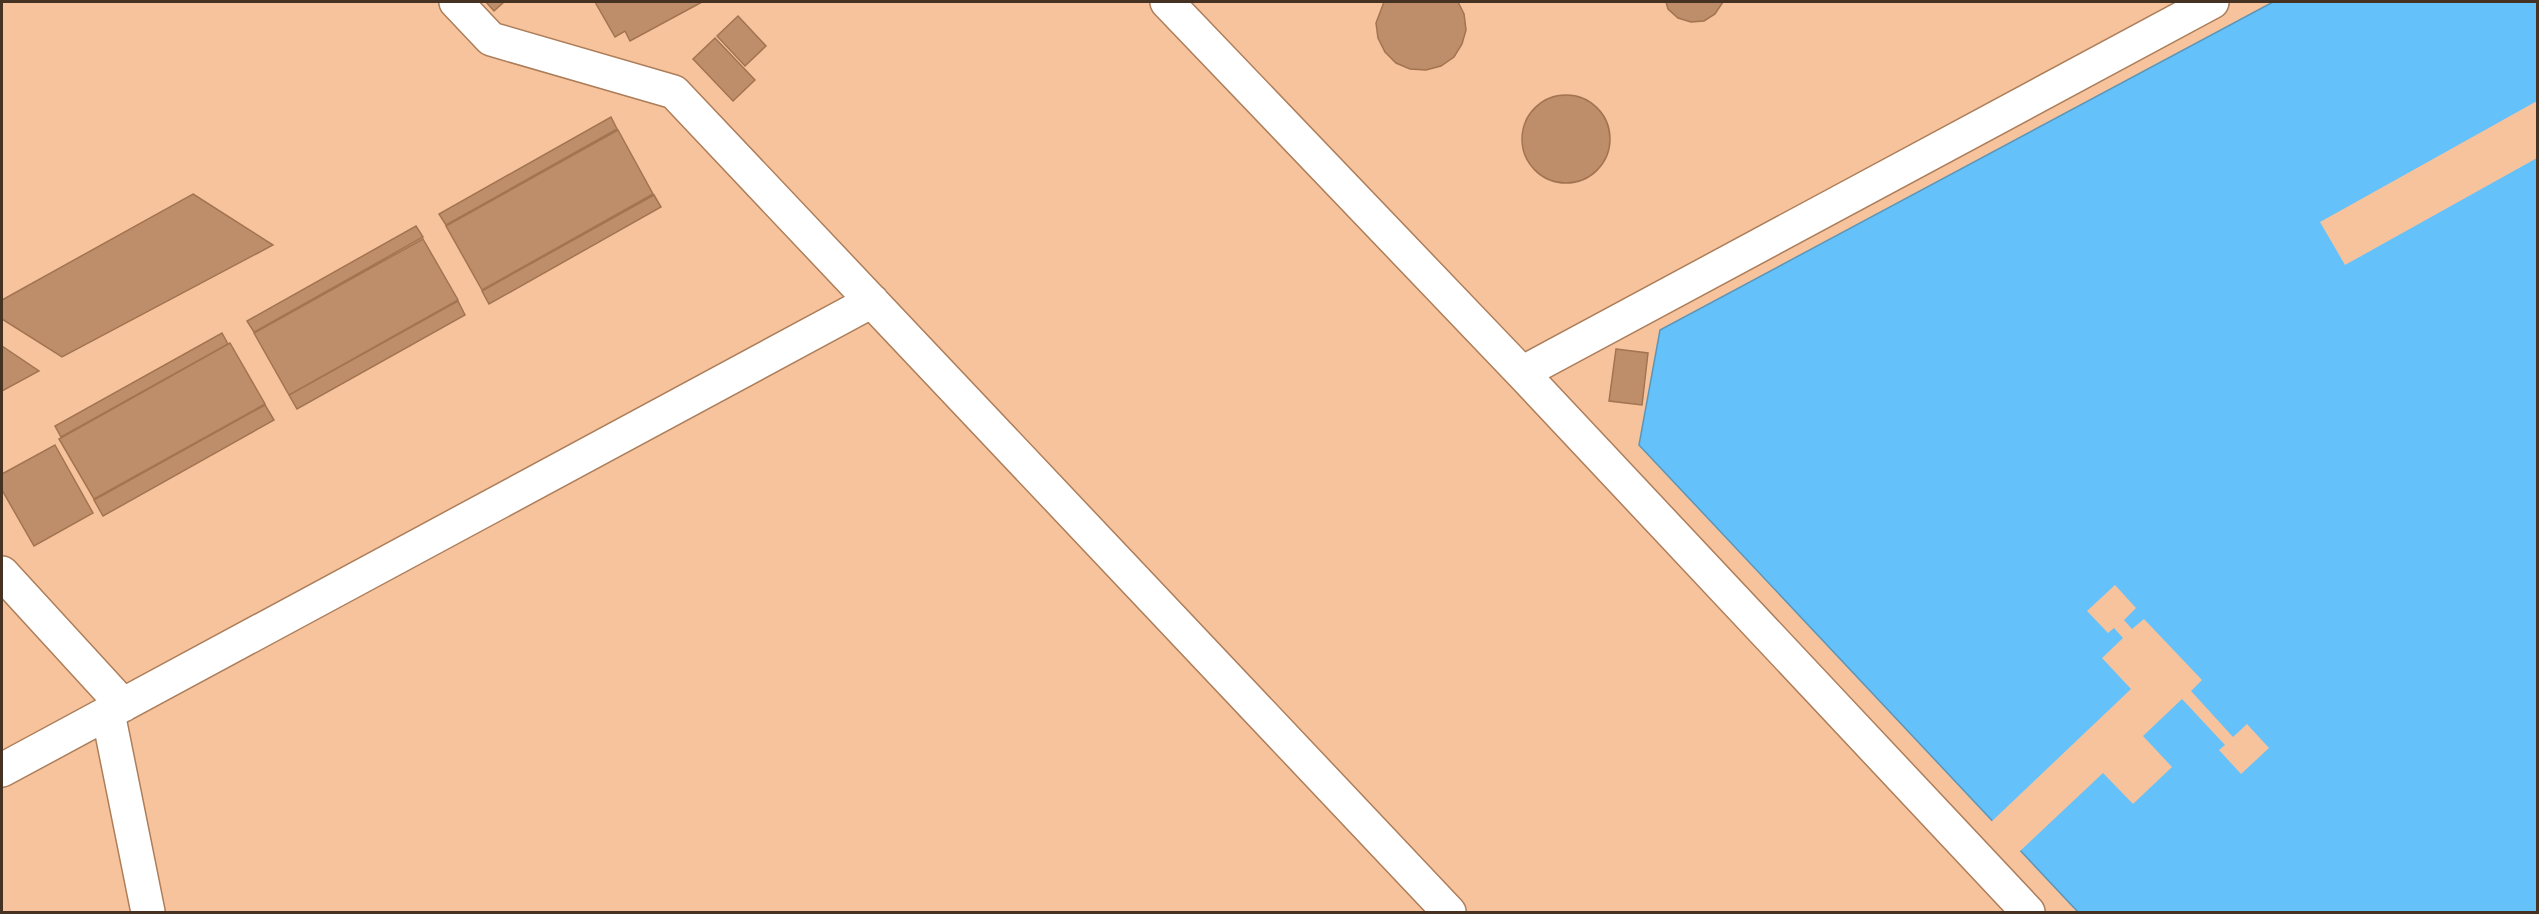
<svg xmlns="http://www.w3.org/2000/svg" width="2539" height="914" viewBox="0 0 2539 914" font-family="Poppins,sans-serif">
  <rect width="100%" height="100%" fill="#f6c39d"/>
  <path fill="#64c1fa" stroke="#5b96b9" stroke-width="1.5" d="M2273,2H2537V912H2078L1639,445L1660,330Z"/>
  <path fill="#f6c39d" d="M2537,101V158L2345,265L2320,222Z
    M2115,585L2136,608L2124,620L2132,629L2144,619L2202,680L2191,691L2233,737L2247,724L2269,748L2241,774L2219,750L2225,745L2182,699L2143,736L2172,767L2133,804L2103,773L2019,852L1991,822L2131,689L2102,658L2123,638L2114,628L2108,633L2087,611Z"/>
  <path fill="#be8e6a" stroke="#a37451" stroke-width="1.5" d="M486,2H504L494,11Z
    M595,2H702L630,41L625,31L615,37Z
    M1384,2H1458L1464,14L1466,30L1462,44L1454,57L1441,66L1426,70L1410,69L1396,63L1385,52L1378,38L1376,23Z
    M1666,2H1723L1715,14L1704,21L1691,22L1678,18L1668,9Z
    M738,16L766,46L745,66L717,36Z
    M715,38L755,80L733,101L693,59Z
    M1522 139a44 44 0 1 1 88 0a44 44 0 1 1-88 0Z
    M611,117L617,129L446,225L439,214Z
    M618,130L653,194L482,290L446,226Z
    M193,194L273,245L62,357L2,319V300Z
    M654,195L661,207L489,304L482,291Z
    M416,226L423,237L254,332L247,321Z
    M423,239L458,300L289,395L254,333Z
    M458,301L465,315L297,409L289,395Z
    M222,333L228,344L61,437L55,426Z
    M230,343L265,404L94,499L59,439Z
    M2,346L39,371L2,391Z
    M1616,349L1648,353L1642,405L1609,401Z
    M265,405L274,420L103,516L94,500Z
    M55,445L93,513L34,546L2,490V474Z"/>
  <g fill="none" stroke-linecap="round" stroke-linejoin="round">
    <defs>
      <path id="minor" d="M456,2L491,39L674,92L1449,912
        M1167,2L1522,373L2028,912
        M1522,373L2212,2
        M2,573L123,705
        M108,713L148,912
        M2,770L872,301"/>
    </defs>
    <use href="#minor" stroke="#ad7e5a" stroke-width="36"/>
    <use href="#minor" stroke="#fff" stroke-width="33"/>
  </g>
  <rect width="2539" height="914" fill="none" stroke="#463222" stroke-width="6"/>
</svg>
